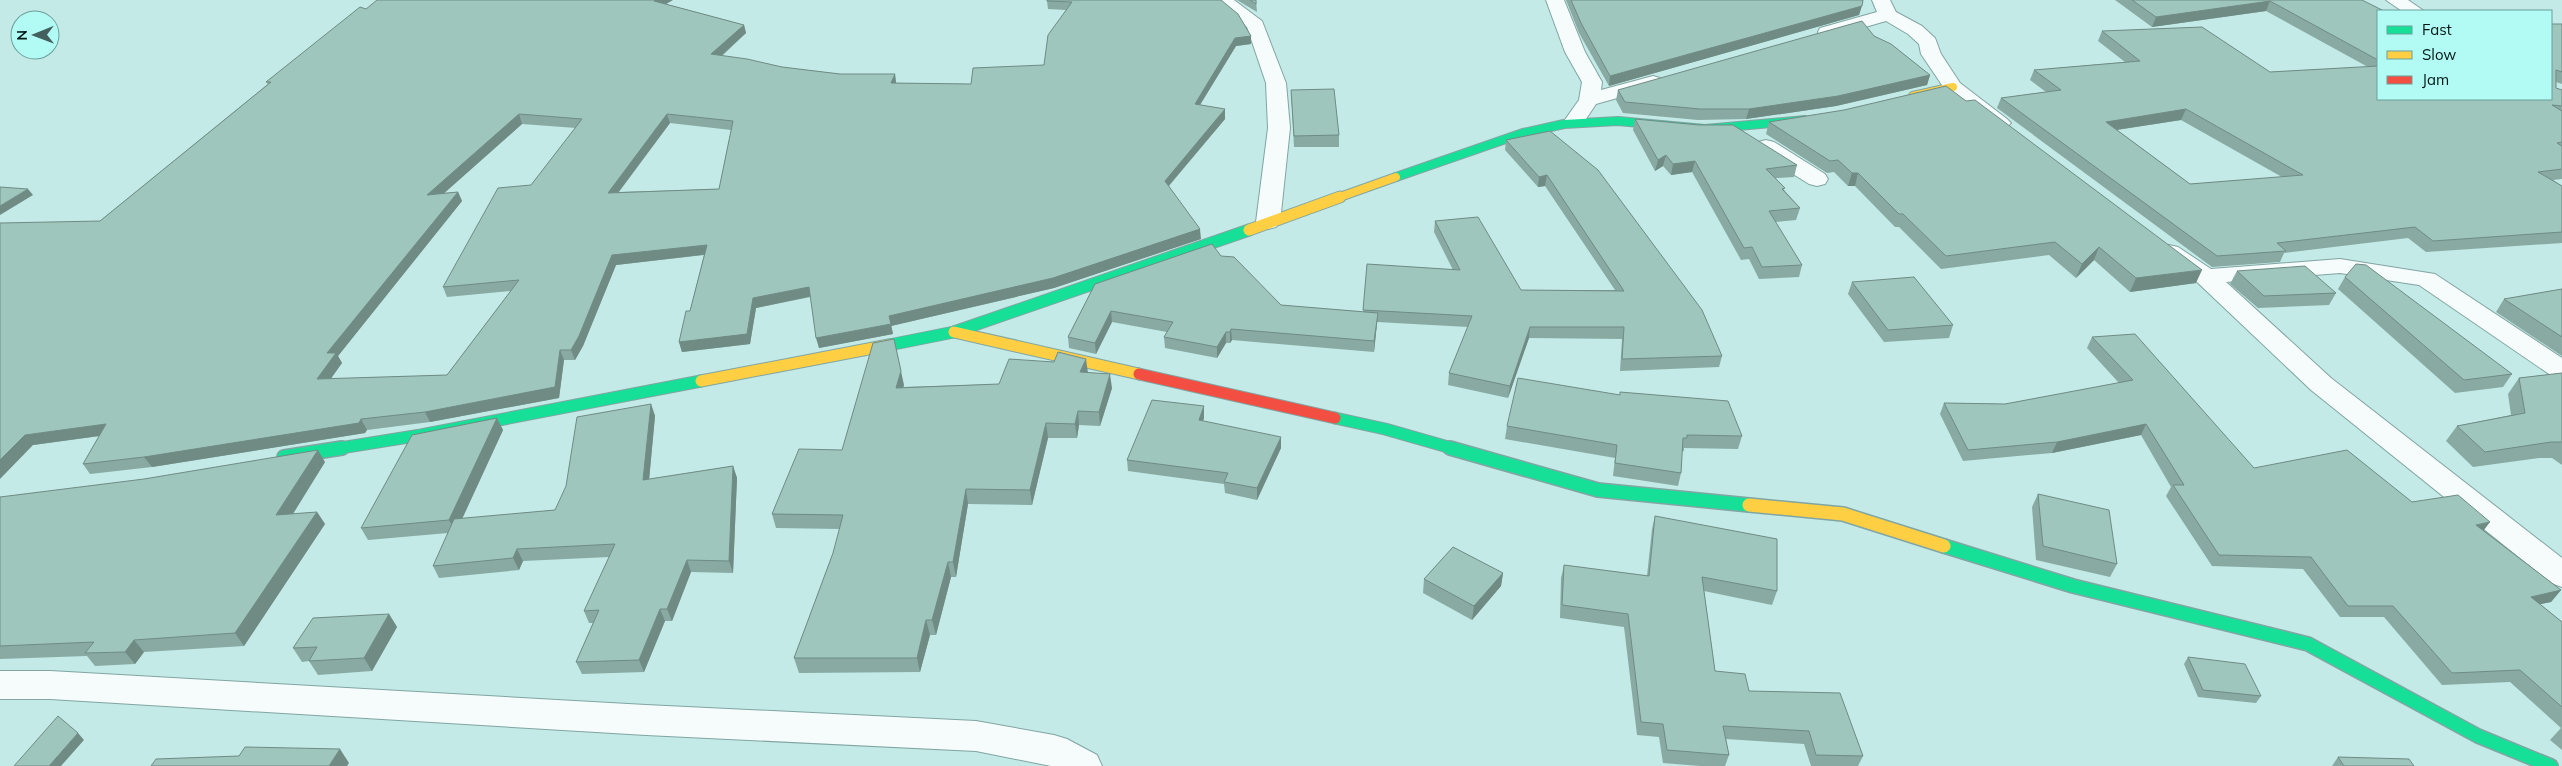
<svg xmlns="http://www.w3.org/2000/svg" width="2562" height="766" viewBox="0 0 2562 766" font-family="Mulish,sans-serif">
  <rect width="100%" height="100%" fill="#c3eae7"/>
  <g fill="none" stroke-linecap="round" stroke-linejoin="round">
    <defs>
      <path id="street" d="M1214,0H1234L1262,21L1286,83L1290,128L1280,222L1276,227L1268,229L1260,227L1256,222L1268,128L1266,83L1247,27Z
        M1546,0H1564L1585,52L1602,82L1601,90L1653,76L1660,78L1663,82L1660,86L1596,104L1582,125L1575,127L1568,125L1564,121L1579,100L1582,82L1565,52Z
        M1872,0H1890L1896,12L1922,26L1935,38L1941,54L1960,83L2007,119L2011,123L2007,127L2000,129L1993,127L1946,91L1921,54L1919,44L1908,34L1886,21L1827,38L1820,36L1818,32L1820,28L1877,12Z
        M2386,0H2408L2424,11H2402Z
        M1766,140L1774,142L1825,174L1828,179L1825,184L1817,186L1809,184L1758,152L1755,147L1758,142Z
        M2169,245L2178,247L2211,269L2340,259L2435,274L2562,358V378L2552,376L2419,285L2340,273L2226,282L2331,378L2562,558V587L2551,583L2311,390L2197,282L2160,257L2157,252L2160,247Z
        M0,671H50L646,705L976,721L1054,735L1067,739L1097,755L1102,766H1051L976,751L646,735L50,699H0Z"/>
      <path id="fast-far2" d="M1396,177L1523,133L1564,124L1618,121L1705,129L1805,120"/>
      <path id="fast-far1" d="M889,345L954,332L1249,230
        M1335,418L1385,429L1455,449
        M334,449L421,435L701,381"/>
      <path id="fast" d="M1450,448L1598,490L1749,505
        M284,457L342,448
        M1944,546L2073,586L2308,644L2478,736L2551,766"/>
      <path id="slow-far2" d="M1913,96L1953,87
        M1337,198L1396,177"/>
      <path id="slow-far1" d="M1249,230L1340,197
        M954,332L1139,374
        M701,381L889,345"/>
      <path id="slow" d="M1749,505L1843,514L1944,546"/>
      <path id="jam" d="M1139,374L1335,418"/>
    </defs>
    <use href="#street" stroke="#80a5a3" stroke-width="2"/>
    <use href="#fast-far2" stroke="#80a5a3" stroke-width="10"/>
    <use href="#fast-far1" stroke="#80a5a3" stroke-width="13"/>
    <use href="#fast" stroke="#80a5a3" stroke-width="16"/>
    <use href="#slow-far2" stroke="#80a5a3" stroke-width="10"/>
    <use href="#slow-far1" stroke="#80a5a3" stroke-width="13"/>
    <use href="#slow" stroke="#80a5a3" stroke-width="16"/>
    <use href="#jam" stroke="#80a5a3" stroke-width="13"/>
    <use href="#street" fill="#f6fcfb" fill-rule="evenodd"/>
    <use href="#fast-far2" stroke="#16e098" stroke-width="8"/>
    <use href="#fast-far1" stroke="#16e098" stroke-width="11"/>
    <use href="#fast" stroke="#16e098" stroke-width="13"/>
    <use href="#slow-far2" stroke="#ffcf43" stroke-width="8"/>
    <use href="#slow-far1" stroke="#ffcf43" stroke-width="11"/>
    <use href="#slow" stroke="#ffcf43" stroke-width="13"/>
    <use href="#jam" stroke="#f24e42" stroke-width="11"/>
  </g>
  <path fill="#88aaa3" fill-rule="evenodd" d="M1221,0L1251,36V44L1236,46L1200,105L1225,119L1169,186L1201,239L1054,288L891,326L893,334L819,348L811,297L756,308L750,344L682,352L679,342L690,311L704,255L616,265L583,346L575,360H564L559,398L430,422L367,430L365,433L152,467L90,474L83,464L99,436L33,445L100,221L268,84L266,82L366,9L666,4L744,25L746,33L722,56L782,67L840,74H895L896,83L971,84L1044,65L1066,10L1048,9L1047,1ZM670,123L731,130L719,189L619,192ZM522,124L576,128L531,185L443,287L447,297L511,291L447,375L330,379L342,363L338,356L462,201L458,192L444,193Z
    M1237,0H1256L1257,12Z
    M1566,0H1863L1859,15L1609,86L1579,33Z
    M2115,0H2362L2378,11V99L2562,24V84L2556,82V88L2562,90V179L2553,180L2562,186V243L2426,252L2408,238L2284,253L2280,262L2212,267L1997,108L2001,98L2046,92L2030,80L2034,70L2125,62L2098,41L2102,31L2270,72L2368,67L2266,11L2152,27ZM2181,120L2282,177L2190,184L2117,130Z
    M1874,36L1930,75L1927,85L1836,106L1746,119L1698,120L1623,113L1616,100L1618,90Z
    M1291,90L1339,135V147H1294Z
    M1635,119L1797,165L1794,177L1776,178L1785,191L1800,208L1796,220L1775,222L1802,265L1799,277L1759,279L1749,259L1741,260L1692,172L1671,175L1663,166L1655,171L1633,130Z
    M1769,122L2196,283L2130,292L2094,260L2076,278L2049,255L1941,269L1899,227H1895L1855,186H1848L1834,172L1827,173L1766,134Z
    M1550,131L1722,356L1719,367L1620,371L1622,339L1529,338L1508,398L1448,385L1449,373L1468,327L1377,322L1374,352L1232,340L1230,343H1226L1217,358L1165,348L1164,337L1167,332L1112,322L1096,354L1069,348L1068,337L1095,284L1221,256L1281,305L1363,312L1367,264L1453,270L1434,232L1435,221L1521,290H1615L1545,186L1538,187L1505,150L1506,140Z
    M2237,271L2336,293L2329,305L2258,308L2230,284Z
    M2345,277L2512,374L2503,387L2455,393L2338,289Z
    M1852,282L1953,325L1949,338L1884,342L1848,294Z
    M2562,289V356L2496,312L2504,299Z
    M2092,337L2254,468L2412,502L2484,530L2561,590L2551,602L2540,604L2562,622V750L2550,740L2561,728L2510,682L2442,685L2384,617H2340L2303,569L2212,566L2166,496L2171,487L2141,435L2052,453L1963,461L1940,414L1944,403L2005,404L2119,383L2087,348Z
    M1088,372L1112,388L1100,426L1079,425L1077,438H1048L1032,505L968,504L956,577H951L936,635H930L920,672L799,673L794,658L833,553L840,529L776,528L772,514L842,450L904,385L903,387L999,384Z
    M2562,373V465L2552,458H2539L2473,467L2446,441L2457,426L2511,415L2508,394L2519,378Z
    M651,404L655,416L649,479L733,466L737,478L733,573L691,572L672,621H665L644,672L582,674L576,662L593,623H589L584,611L609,557L523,561L519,570L439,578L433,566L448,533L368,540L361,528L497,418L503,430L462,519L555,510Z
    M1204,406V418L1203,421L1281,448L1257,500L1225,493L1224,484L1128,471L1127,460Z
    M1507,426L1742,436L1738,449L1684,448V451H1682L1681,473L1678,486L1613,476L1615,458L1505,439Z
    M325,462L293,514L317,512L325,524L244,646L144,652L135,664L95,666L87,656L0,659V497Z
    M2038,494L2117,564L2110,577L2036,560L2032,507Z
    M1655,516L1777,591L1772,605L1704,591L1715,671L1863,756L1858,766H1811L1804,744L1726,739L1729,755L1725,766H1700L1663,763L1659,737L1637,735L1624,627L1560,618L1561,578L1564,565L1647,576L1652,529Z
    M1503,573L1501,586L1472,620L1423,593L1424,579Z
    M389,614L397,627L372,671L318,675L309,661L302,662L293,648Z
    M2188,657L2261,696L2256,703L2198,697L2184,664Z
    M2338,757L2414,766H2332Z"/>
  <path fill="#6f8b84" d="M656,0H673L656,10L654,1Z
    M2270,1L2266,11L2152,27L2156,17Z
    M1862,6L1859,15L1609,86L1610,76Z
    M744,25L746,33L713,63L711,54Z
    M1251,36V44L1236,46L1195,113V104L1235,38Z
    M895,74L896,83H891Z
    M1930,75L1927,85L1836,106L1746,119L1749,109Z
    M1225,109V119L1165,190V181Z
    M2186,109L2181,120L2102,132L2106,122Z
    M519,114L522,124L432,204L427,195Z
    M667,114L670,123L611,202L608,193Z
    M1666,155L1663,166L1655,171L1658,160Z
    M1695,161L1692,172L1671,175L1673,164Z
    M1852,173H1858L1855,186H1848Z
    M1547,175L1545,186L1538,187L1539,177Z
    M28,189L33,195L0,215V206Z
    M458,192L462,201L338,356L342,363L323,390L317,379L327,353Z
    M1200,229L1201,239L1054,288L891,326L889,316Z
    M707,245L710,254L616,265L583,346L575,360L571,350L612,255Z
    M2099,247L2094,260L2076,278L2082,264Z
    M2202,270L2196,283L2130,292L2136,278Z
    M809,287L812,296L756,308L750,344L682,352L679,342L753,298Z
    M1111,311L1112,322L1096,354L1095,343Z
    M1378,313L1377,324L1374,352V341Z
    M891,324L893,334L819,348L816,338Z
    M1530,327L1529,338L1508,398L1510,386Z
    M1231,329L1232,340L1230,343V332Z
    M1226,332V343L1217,358V347Z
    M894,339L904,385L899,402L896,388Z
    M560,350L564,360L559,398L430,422L425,412Z
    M1086,359L1088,373L1080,372Z
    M1110,374L1112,388L1100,426L1099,412Z
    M651,404L655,416L648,492L643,480Z
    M1204,406V418L1199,431V420Z
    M1078,411L1079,425L1077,438L1075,424Z
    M497,418L503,430L456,532L449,520Z
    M361,419L367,430L365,433L152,467L144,457Z
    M1046,423L1048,438L1032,505L1030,490Z
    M106,424L114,434L33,445L0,479V460L25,435Z
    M2146,424L2141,435L2052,453L2057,442Z
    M1281,437V448L1257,500V488Z
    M318,450L325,462L284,528L276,515Z
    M733,466L737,478L733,573L729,561Z
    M966,489L968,504L956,577L953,562Z
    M317,512L325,524L244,646L235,633Z
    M2490,522L2481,534L2476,525Z
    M517,549L523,561L519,570L513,558Z
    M687,560L691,572L672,621L667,609Z
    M948,562L951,577L936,635L932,620Z
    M1503,573L1501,586L1472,620L1474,606Z
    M2561,590L2551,602L2522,608L2531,597Z
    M660,609L665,621L644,672L639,660Z
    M389,614L397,627L372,671L364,658Z
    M926,620L930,635L920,672L917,658Z
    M134,640L144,652L135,664L125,652Z
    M78,733L84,740L61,766H49Z
    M340,749L349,763L347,766H329Z"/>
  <path fill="#9ec6bd" stroke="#6f8b84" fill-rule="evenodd" d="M377,0H656L654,1L744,25L711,54L747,59L782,67L840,74H895L891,83L971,84L973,68L1044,65L1048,35L1072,2L1047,1V0H1221L1238,14L1251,36L1235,38L1195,104L1225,109L1165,181L1200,229L1053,278L889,316L891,324L816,338L809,287L753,298L747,334L679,342L686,311H690L707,245L612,255L579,336L571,350H560L555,387L425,412L361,419L359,423L144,457L83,464L106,424L25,435L0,460V223L100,221L271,82H266L360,7L366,9ZM519,114L582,119L531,185L498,188L443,287L519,280L447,375L317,379L336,353H327L458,192L427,195ZM667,114L733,121L719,189L608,193Z
    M1250,0H1256V4Z
    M1571,0H1863L1862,6L1610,76L1581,23Z
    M2132,0H2362L2384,11H2378V60L2270,1L2156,17Z
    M1862,21L1874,36L1891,44L1930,75L1838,96L1749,109H1700L1625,102L1618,90Z
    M2551,24H2562V72L2556,70V88L2562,90V106L2552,105L2562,111V142L2557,143L2562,146V169L2538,172L2562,186V232L2433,241L2415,227L2277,243L2286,251L2217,256L2001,98L2061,90L2034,70L2140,61L2102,31L2202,27L2270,72L2378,66V99H2551ZM2186,109L2303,175L2190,184L2106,122Z
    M1946,86L1966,101L1975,100L2202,270L2136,278L2099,247L2082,264L2055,242L1946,256L1903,214H1899L1858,173H1852L1838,160L1830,161L1769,122L1844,110Z
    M1334,89L1339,135L1294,136L1291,90Z
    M1635,119L1699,125H1733L1797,165L1766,169L1785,188L1782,189L1800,208L1769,211L1802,265L1762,267L1752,247L1744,248L1695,161L1673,164L1666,155L1658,160Z
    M1550,131L1598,170L1702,310L1722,356L1622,359L1624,327H1530L1510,386L1449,373L1472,316L1363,310L1367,264L1460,270L1435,221L1478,217L1521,290L1624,291L1547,175L1539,177L1506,140Z
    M0,187L28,189L0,206Z
    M1212,244L1221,256L1234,257L1281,305L1378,313L1374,341L1231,329L1230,332H1226L1217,347L1164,337L1173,322L1111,311L1095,343L1068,337L1095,284Z
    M2356,264L2366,265L2512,374L2464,380L2345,277Z
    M2305,266L2336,293L2264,296L2237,271Z
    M1914,277L1953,325L1888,330L1852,282Z
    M2562,289V337L2504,299Z
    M2135,334L2254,468L2347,450L2412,502L2458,495L2490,522L2476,525L2561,590L2531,597L2562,622V707L2520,670L2452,673L2393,606H2348L2311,557L2219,555L2173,485H2184L2146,424L2057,442L1968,450L1944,403L2005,404L2133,380L2092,337Z
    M894,339L901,371L896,388L999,384L1009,359L1054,362L1058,352L1086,359L1080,372L1110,374L1099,412L1078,411L1075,424L1046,423L1030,490L966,489L953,562H948L932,620H926L917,658H794L833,553L843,515L772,514L799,449L842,450L873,343Z
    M2562,373V442H2551L2485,452L2457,426L2525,413L2519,378Z
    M1518,378L1620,395V392L1728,401L1742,436L1687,435V438H1683L1681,473L1615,463L1617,445L1507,426Z
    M1152,400L1204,406L1199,420L1281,437L1257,488L1224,482L1228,473L1127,460Z
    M651,404L643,480L733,466L729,561L687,560L667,609H660L639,660L576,662L599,610L584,611L615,544L517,549L513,558L433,566L454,519L555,510L566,486L577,417Z
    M497,418L449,520L361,528L412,435Z
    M318,450L276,515L317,512L235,633L134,640L125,652L85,653L94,642L0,646V497L144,479Z
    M2038,494L2109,510L2117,564L2043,546Z
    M1655,516L1777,539V591L1702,577L1715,671L1745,674L1749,691L1840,693L1863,756L1816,755L1809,731L1723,726L1729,755L1667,750L1663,724L1641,722L1628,614L1562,605L1564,565L1649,576Z
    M1453,547L1503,573L1474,606L1424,579Z
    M389,614L364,658L309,661L317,647L293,648L313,618Z
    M2188,657L2245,664L2261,696L2203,690Z
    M58,716L78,733L49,766H14Z
    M245,747L340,749L329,766H151L156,759L239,756Z
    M2338,757L2409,759L2414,766H2344Z"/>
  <rect x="2377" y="10" width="175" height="90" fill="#b2fbf5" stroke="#6b9f9b"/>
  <rect x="2387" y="26" width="25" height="8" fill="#16e098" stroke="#6b9f9b"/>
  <text x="2422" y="35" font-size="15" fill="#001614">Fast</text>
  <rect x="2387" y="51" width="25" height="8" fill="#ffcf43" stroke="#6b9f9b"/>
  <text x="2422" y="60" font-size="15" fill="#001614">Slow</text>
  <rect x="2387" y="76" width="25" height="8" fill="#f24e42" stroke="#6b9f9b"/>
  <text x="2422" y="85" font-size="15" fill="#001614">Jam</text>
  <g transform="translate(35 35) rotate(269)"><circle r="24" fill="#b2fbf5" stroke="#6b9f9b"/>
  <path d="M0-4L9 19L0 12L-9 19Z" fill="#44605e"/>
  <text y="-8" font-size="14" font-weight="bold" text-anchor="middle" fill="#001614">N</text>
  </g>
</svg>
